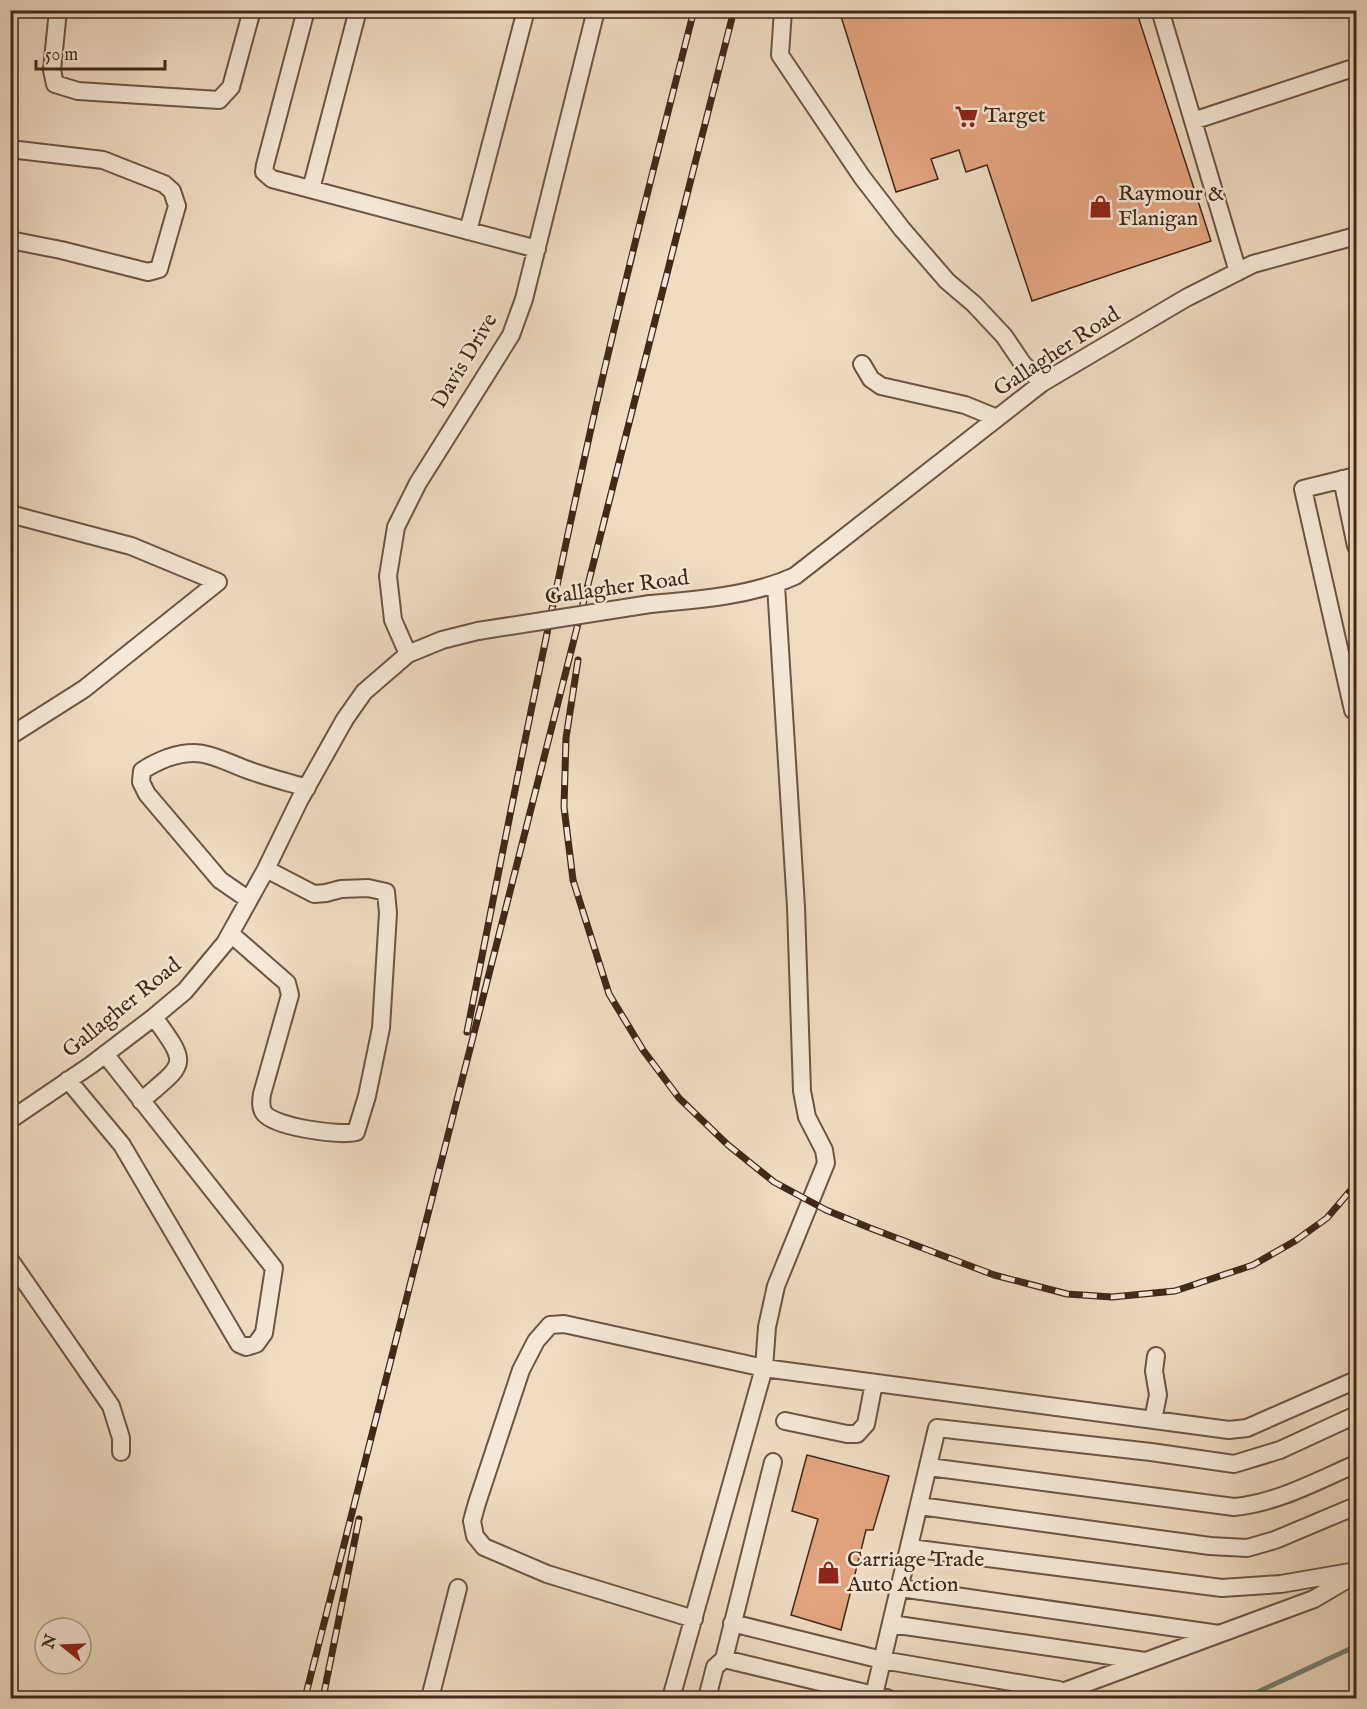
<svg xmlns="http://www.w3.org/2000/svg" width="1367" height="1709" viewBox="0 0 1367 1709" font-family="'IM FELL English',serif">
  <rect width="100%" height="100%" fill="#efdcc3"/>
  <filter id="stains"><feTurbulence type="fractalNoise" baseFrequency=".00333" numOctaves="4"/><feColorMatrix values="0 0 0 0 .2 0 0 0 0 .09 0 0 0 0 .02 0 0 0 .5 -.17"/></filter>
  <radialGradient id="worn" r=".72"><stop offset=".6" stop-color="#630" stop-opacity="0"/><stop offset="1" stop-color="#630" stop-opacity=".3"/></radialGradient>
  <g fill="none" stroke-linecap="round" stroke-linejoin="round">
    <path stroke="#768175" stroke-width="5" d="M1245,1698L1356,1646"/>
  </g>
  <path fill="#e4a480" stroke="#402919" stroke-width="1.5" d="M839,10H1136L1211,241L1032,301L987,165L966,172L959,150L931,159L938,179L896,192Z
    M807,1455L889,1476L873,1530H866L841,1630L791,1615L818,1519L792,1511Z"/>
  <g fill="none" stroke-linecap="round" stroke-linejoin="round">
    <defs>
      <path id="minor" d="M58,10L52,70L55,84L78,91L219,100L231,87L252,10
        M306,10L265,165L264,172L272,179L537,249
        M783,10L780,55L862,177L902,229L947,281L974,304L1004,336L1023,364L1042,383
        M1160,10L1238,272
        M1193,121L1356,67
        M10,149L103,160L164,184L172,191L177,206L159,269L148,272L61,250L10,240
        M311,189L358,10
        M468,231L526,10
        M862,364L871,379L881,386L965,405L997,418
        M1356,476L1303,489L1353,710L1356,711
        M1342,479L1356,546
        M10,514L131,546L218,582L84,689L10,736
        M650,604C698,600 751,596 795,576L1042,383L1186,298L1253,264L1356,236
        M408,654L393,620L388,576L396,527L418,483L511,335L524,299L596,10
        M249,900L220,880L147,794L141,782L142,771C150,765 157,762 167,758C203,746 215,758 248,770C267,777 287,782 307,788
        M231,934L287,983L290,995L262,1094C261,1101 260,1107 264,1113C274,1127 339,1136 356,1132L367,1096L381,1028L388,913L386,892L368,888L341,889L326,893L314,894L266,869
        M68,1080L122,1145L239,1344L246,1347L256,1344L264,1333L274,1268L105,1054
        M141,1101C186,1062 190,1067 154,1017
        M10,1120L91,1065L154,1017L185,991L225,943L265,871L300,799L345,719L364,692L408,654L442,640L478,631
        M10,1260L111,1406L121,1438V1452
        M1153,1420L1158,1395L1154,1371L1156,1356
        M785,1421L847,1434H857L866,1424L874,1383
        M929,1467L1234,1507C1277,1503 1317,1481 1356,1464
        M920,1506L1210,1546L1247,1548L1275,1540L1356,1506
        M910,1548L1222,1588L1281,1584L1356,1571
        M900,1588L1219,1634
        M694,1619L547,1574L484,1547L475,1536L472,1521L477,1503L521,1370L536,1341L550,1325L564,1324L764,1368L1229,1430L1247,1428L1356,1380
        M732,1623L882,1660L1059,1690
        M891,1624L1145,1661
        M724,1659L773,1462
        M430,1698L458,1588
        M671,1698L764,1368L767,1327L776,1286L826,1163L824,1150L807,1117L802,1091L796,907L776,585
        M707,1698L715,1667L724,1659L874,1695
        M887,1698L874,1695L937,1428L1151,1452L1234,1464L1280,1450L1356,1415
        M1033,1698L1057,1694L1314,1599L1353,1576"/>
    </defs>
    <use href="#minor" stroke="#6c5644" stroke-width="20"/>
    <use href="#minor" stroke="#f5e8d8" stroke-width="16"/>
    <defs>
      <path id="rail" d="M578,660L566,738L564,807L573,880L609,994L643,1050L679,1098L728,1145L774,1182L826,1210L870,1228L994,1275L1067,1294L1112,1297L1175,1291L1253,1265L1295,1241L1327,1218L1356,1184
        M467,1032C507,829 547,626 592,424C623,285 659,148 694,10
        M305,1698L734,10
        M323,1698L359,1519"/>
    </defs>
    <use href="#rail" stroke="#402919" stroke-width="7"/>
    <use href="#rail" stroke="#f5e8d8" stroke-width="4.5" stroke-dasharray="14" stroke-linecap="butt"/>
    <defs>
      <path id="minor-bridge" d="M478,631L650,604"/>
    </defs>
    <use href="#minor-bridge" stroke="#6c5644" stroke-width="20" stroke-linecap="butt"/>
    <use href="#minor-bridge" stroke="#f5e8d8" stroke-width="16"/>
  </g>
  <defs>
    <symbol id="supermarket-bare" viewBox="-9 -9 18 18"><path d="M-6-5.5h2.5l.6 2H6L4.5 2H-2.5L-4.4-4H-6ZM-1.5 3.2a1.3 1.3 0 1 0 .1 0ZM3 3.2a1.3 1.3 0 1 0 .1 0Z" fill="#8f2418" stroke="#f5e8d8" stroke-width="2.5" paint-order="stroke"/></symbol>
    <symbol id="shop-bare" viewBox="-9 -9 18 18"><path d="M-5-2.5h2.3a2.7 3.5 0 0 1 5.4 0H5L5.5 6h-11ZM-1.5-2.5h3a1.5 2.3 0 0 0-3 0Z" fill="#8f2418" stroke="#f5e8d8" stroke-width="2.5" paint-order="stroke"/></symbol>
  </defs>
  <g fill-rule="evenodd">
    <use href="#supermarket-bare" x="950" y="100" width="33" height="33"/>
    <use href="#shop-bare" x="1084" y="190" width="33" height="33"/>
    <use href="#shop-bare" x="812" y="1556" width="33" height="33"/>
  </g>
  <g text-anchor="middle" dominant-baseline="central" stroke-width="5" stroke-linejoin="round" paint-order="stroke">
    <g font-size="22" fill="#402919" stroke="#f5e8d8" text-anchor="start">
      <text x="984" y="116">Target</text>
      <text x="1118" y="194">Raymour &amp;<tspan x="1118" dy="25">Flanigan</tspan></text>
      <text x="847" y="1560">Carriage Trade<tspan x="847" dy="25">Auto Action</tspan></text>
    </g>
    <g font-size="22" fill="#402919" stroke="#f5e8d8">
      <text transform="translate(1057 352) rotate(-33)">Gallagher Road</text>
      <text transform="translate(465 361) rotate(-59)">Davis Drive</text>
      <text transform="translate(617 588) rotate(-8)">Gallagher Road</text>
      <text transform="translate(122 1008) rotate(-39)">Gallagher Road</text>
    </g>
  </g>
  <rect width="1367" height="1709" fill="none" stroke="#efdcc3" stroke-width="36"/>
  <rect x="12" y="12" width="1343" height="1685" fill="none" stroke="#402919" stroke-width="3"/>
  <rect x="18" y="18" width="1331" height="1673" fill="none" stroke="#402919" stroke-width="1.5"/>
  <g transform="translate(63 1646) rotate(288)"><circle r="28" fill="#f5e8d8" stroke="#ad9c8c" stroke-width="1.5"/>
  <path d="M0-4.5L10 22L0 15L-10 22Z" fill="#8f2418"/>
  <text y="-9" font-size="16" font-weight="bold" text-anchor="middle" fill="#402919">N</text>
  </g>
  <path d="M36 60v9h129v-9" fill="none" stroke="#402919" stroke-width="3"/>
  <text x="45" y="60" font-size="18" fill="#402919" stroke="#f5e8d8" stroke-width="4.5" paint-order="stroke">50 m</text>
  <rect width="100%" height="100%" filter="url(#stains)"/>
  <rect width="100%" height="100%" fill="url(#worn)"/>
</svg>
